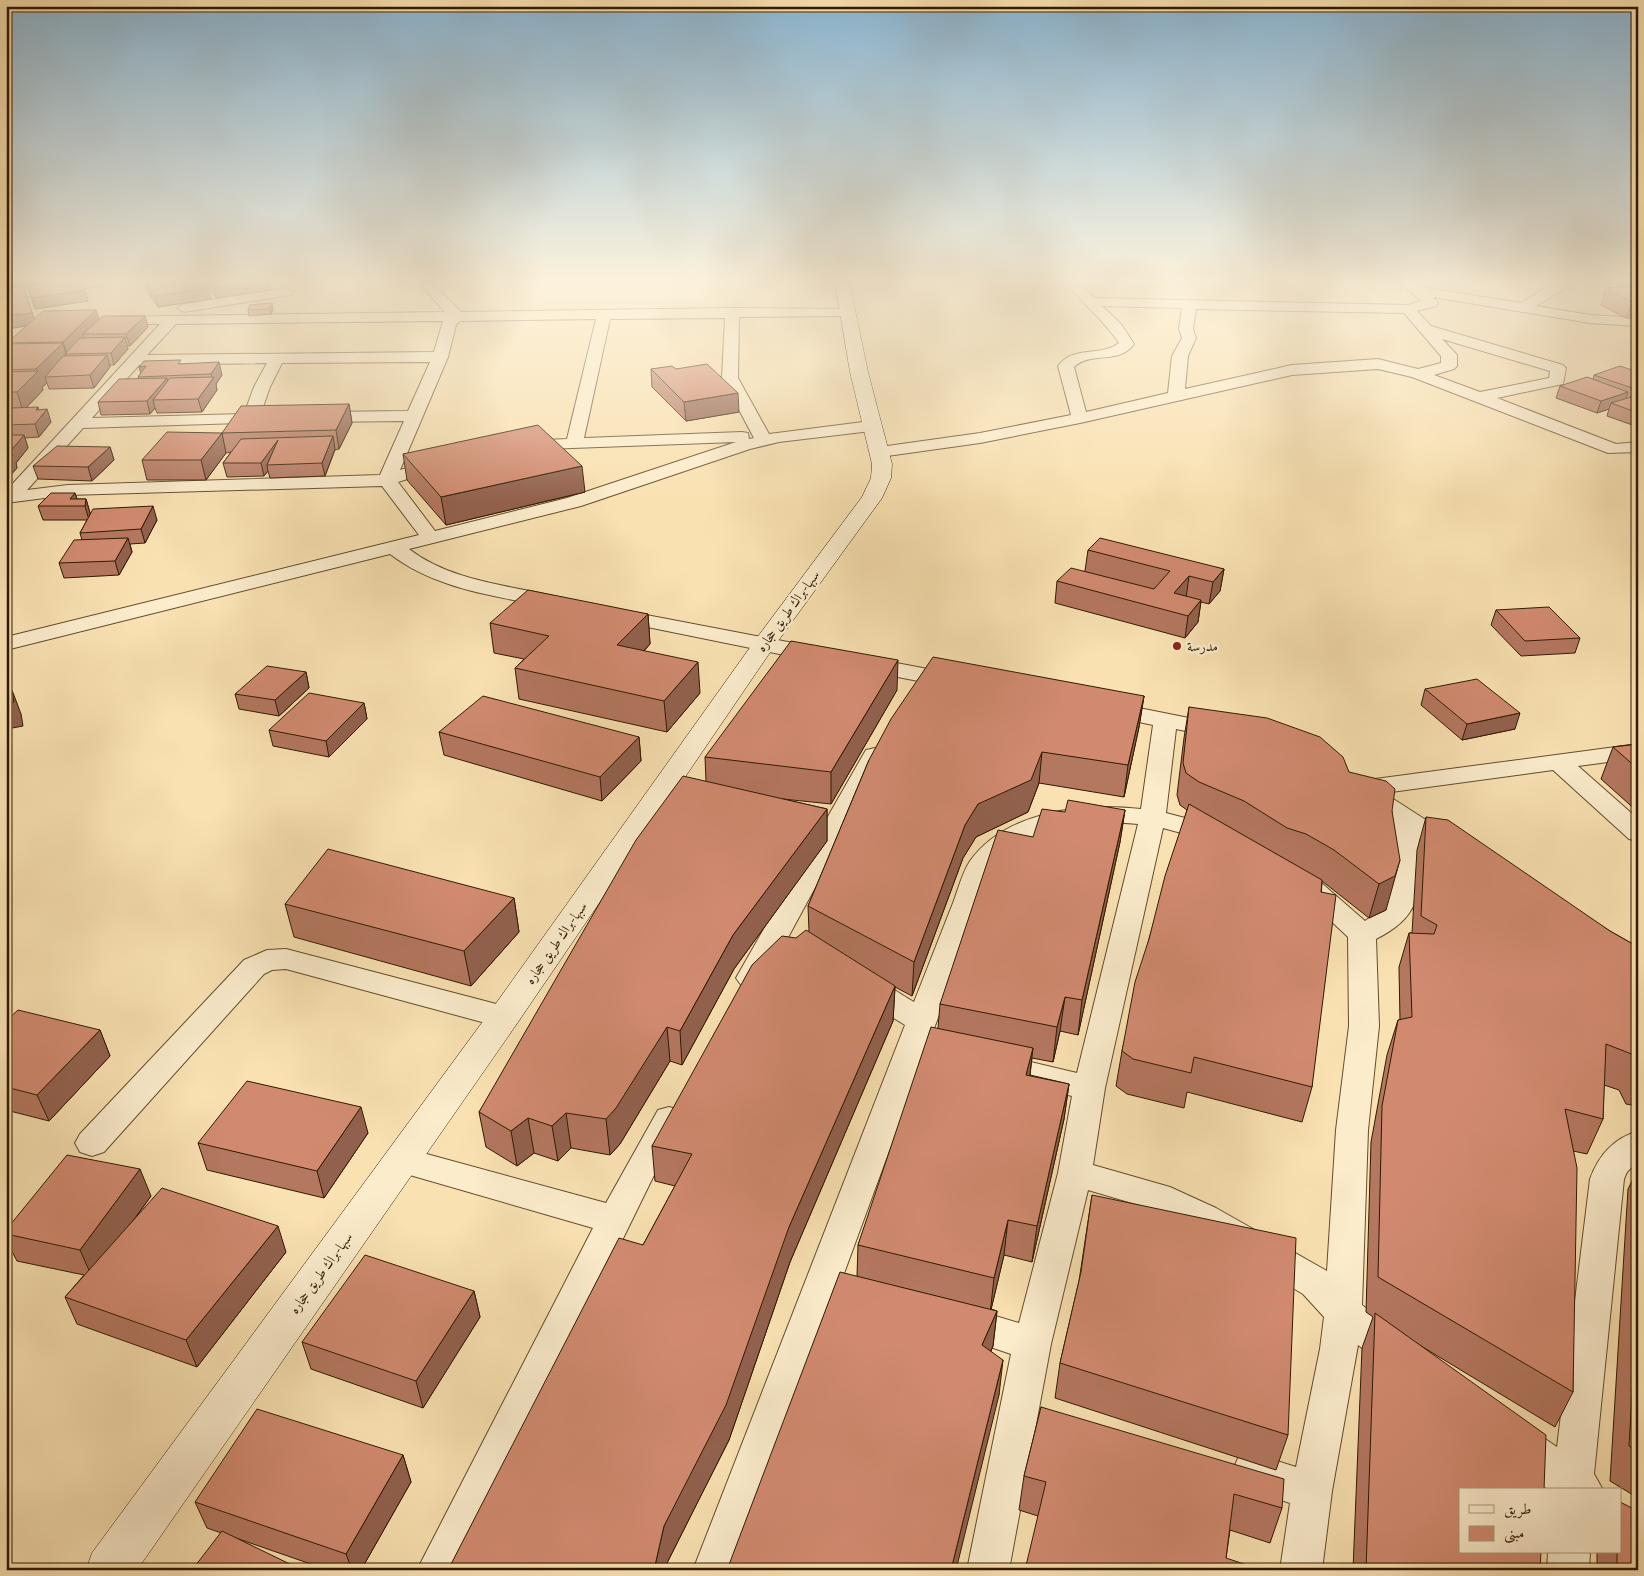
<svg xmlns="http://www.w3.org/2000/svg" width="1644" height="1576" viewBox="0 0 1644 1576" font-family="Alegreya,Amiri,serif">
  <rect width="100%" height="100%" fill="#f9e1b1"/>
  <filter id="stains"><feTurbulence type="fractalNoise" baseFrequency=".004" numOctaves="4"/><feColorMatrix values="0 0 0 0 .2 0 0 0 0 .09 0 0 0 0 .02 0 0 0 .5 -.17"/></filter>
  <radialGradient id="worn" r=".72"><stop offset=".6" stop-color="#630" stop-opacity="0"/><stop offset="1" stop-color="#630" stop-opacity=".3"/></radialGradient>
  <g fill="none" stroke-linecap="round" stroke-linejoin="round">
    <defs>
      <path id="minor" d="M80,281H111L104,285L6,300V292Z
        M417,281H430L461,312L732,308L852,309L854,312L847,316L739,317L738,378L769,434L871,421L877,422L879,426L877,430L871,431L779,442L750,449L581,506L409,549C452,582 510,585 561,598L564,602L561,606L554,608C497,596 437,590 390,554L6,650V637L419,535L382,486L68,495L6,503V491L160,324H112L105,320L107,317L445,312ZM725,318L722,378L754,438L749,439L748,433L742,432L584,438L610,319ZM596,319L567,439L524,441L518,442L515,446L518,450L736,442L567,498L435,531L398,482L445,467L448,463L445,459L439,458L400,470L448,357L456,325L460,321ZM443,321L434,352L147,355L176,324ZM430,362L408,411L318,412L312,413L310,417L312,421L318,422L404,421L380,475L68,485L27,490L83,428L271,422L273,418L271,414L261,413L270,387L282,363ZM267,363L254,387L244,414L92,418L139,365Z
        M1065,281H1079L1094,298L1408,305L1421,301L1398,281H1412L1420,287L1521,303L1555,282V281H1569L1571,283L1569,286L1536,306L1590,315L1638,318V326L1590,323L1433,297L1438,303L1436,306L1417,311L1431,326L1563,365L1566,368L1563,384L1497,398L1616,444L1638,442V452L1608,453L1412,377L1378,369L1292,375L1080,423L980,443L880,457L874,456L871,452L874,448L880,447L980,433L1071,415L1058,366C1073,345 1101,357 1119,343C1104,320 1081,303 1065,281ZM1102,306L1182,308L1179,329L1182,338L1172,356L1168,393L1086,412L1074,367C1090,351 1120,365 1134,344L1121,324ZM1196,309L1404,313L1441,356V363L1418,369L1378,359L1292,365L1185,389L1188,356L1196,338L1193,329ZM1442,339L1550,371L1549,378L1480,392L1434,375L1454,369L1457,366V355Z
        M286,288L293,292L291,295L184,312L177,308L184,304Z
        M53,322L58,323L60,326L58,329L6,338V330Z
        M615,609L819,648L827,650L830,655L827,660L819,662L608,619L604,615L608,611Z
        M865,657L954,674L962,676L965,681L962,686L954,688L857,669L854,664L857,659Z
        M1109,702L1219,724L1227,726L1231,731L1227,736L1219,738L1176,729L1166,813L1223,828L1227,834L1223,840L1214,842L1163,828L1105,1088L1093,1165L1170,1187L1216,1208L1327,1271L1336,1130L1349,1026L1348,937L1294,886L1298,880L1308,877L1318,880L1365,921L1387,905L1392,879L1393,822L1351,794L1347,789L1351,784L1360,781L1638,744V758L1578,766L1638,819V841L1629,839L1553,770L1384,793L1460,842L1464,848L1460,854C1443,858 1433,848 1419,839C1419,888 1426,914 1376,939L1379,1026L1368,1130L1362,1305L1409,1340L1415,1352L1409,1364L1396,1369L1383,1364L1358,1345L1332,1491L1322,1570H1280L1290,1503L1238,1486L1232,1472L1238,1458L1252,1453L1296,1467L1320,1349L1324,1317L1303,1294L1192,1228L1149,1208L1088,1190L1051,1344L1009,1570H967L1011,1354L949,1333L943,1322L949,1311L962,1306L1019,1323L1058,1173L1072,1096L986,1074L981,1066L986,1058L997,1054L1077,1073L1138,824C1081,818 1034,825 993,868L735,1570H693L905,1025L855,994L850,987L855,980C876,974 896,992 914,1002C927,969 940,936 953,903C958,890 962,873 970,861C1007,810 1084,803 1141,809L1153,725L1101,714L1097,709L1101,704Z
        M875,748L884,750L887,755L766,978L761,985L751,988L741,985L736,978L863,755L866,750Z
        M286,949L504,1006L515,1009L519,1017L515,1025L504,1028L286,969L272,970L264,974L104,1152L92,1156L80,1152L75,1143L80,1134L244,960L267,950Z
        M669,1107L680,1110L685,1119L657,1169L461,1570H417L593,1228L389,1169L384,1160L389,1151L401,1147L606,1203L658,1110Z
        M1638,1131V1161L1627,1172L1624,1179L1594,1474L1603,1490H1549L1504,1456L1498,1443L1504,1430L1518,1424L1532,1430L1557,1447L1590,1179C1599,1155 1613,1139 1638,1131Z
        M1548,1552H1590L1589,1570H1547Z"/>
      <path id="secondary" d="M835,281H849L868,372L892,464L891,478L882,498L773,648L516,1025L137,1570H86L92,1553L492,1009L756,639L862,497L871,478L872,464L850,372Z"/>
    </defs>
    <use href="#minor" stroke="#624c2c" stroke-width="2"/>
    <use href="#secondary" stroke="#301a00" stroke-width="1"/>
    <use href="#minor" fill="#fbeccc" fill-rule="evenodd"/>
    <use href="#secondary" fill="#fbeccc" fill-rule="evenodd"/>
  </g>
  <path fill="#b47760" stroke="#301a00" d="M14,281H60L85,290L88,301L35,309L28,288H24L34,319L99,320L145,316L148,327L130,346H127L128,349L114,365H110V367L94,388L49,389L47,383L42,387L43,390L26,408L38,410L51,422L39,437L25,438L28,448L16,463L17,468L6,480V414L9,411H6V344H8L7,343L27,326L16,287Z
    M143,281H269L271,290L216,298L208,286L207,284H206L211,299L158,307L150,295Z
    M1618,281H1638V318H1626L1601,305L1606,288H1616Z
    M250,305L273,309L271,314L249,316L248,310Z
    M182,364L222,375L216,384L217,390L202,412L157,413L155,408L150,414L101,415L98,402L139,378L138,377L141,373L139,367Z
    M651,369H676L739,412L686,421L652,387Z
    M1638,372V427L1607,416L1609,409L1597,413L1556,398L1560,386L1593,380L1594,375Z
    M349,404L352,423L339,449L335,450L325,476L270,478L268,471L264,476L227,477L223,463L231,452L226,453L206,480H147L142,460L222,433Z
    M110,447L114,460L92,481L38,479L33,466Z
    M403,454L585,492L446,525L407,480Z
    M1638,482V494L1634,492Z
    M75,493L77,499H86L90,513V516L157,520L145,543L130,544L132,552L119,575L64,578L59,563L82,540L80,533L87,520H43L38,506Z
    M1088,550L1224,569L1220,591L1209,604L1201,602L1198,622L1185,638L1055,603L1057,581L1085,571Z
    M1496,610L1580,638L1575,653L1521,656L1491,625Z
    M648,614L650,644L644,651L700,693L667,732L519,699L515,668L524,659L494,653L490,623Z
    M306,672L309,688L279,716L239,709L235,694Z
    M1425,689L1515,729L1462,740L1421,705Z
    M897,690L831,804L783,799L827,809V841L734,969L682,1065L670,1061L620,1144L610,1155L571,1148L558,1161L534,1153L517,1166L486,1147L479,1112L706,781L705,757Z
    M1144,696L1139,727L1124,797L1039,783L1028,812L976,837L963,858L912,996L895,987L893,1021L790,1262L729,1440L668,1561L643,1245L675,1186L655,1181L652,1146L796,938L809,931L808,906L869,760Z
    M364,703L367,719L329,757L273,746L269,730Z
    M1189,707L1349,772L1392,811L1386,910L1369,918L1322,881L1312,1087L1302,1122L1187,1092L1184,1108L1127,1094L1116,1086L1122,1051L1149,939L1187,810L1180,805L1177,795L1184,738Z
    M439,732L639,737L641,761L602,801L444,755Z
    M1638,744V812L1601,779L1613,747Z
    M1125,810L1120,842L1078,1035L1060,1031L1053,1062L1032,1058L1030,1075L1069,1084L1064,1119L1032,1262L1004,1255L991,1309L997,1311L993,1346L991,1351L999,1395L857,1276L858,1245L938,1028L940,1004L1033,837L1065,812Z
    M1426,817L1610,931L1638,947V1106L1626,1104L1619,1090L1604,1085L1603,1119L1587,1154L1573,1151V1392L1555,1427L1421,1346L1540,1570H1353L1362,1348L1373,1317L1366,1312L1371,1142L1387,1055L1398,1020H1400L1399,967L1409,933H1412L1417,850Z
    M514,898L519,932L471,986L294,937L285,904Z
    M6,1021L100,1030L110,1056L49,1121L6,1110Z
    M368,1133L324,1198L207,1170L198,1143Z
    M1638,1169V1498L1610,1481L1628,1189Z
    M1092,1195L1288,1435L1276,1470L1055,1398L1060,1363L1079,1281Z
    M151,1196L134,1220L286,1252L197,1367L77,1324L65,1297L84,1275L17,1261L6,1240V1230Z
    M474,1291L480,1317L423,1408L311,1369L302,1342Z
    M1041,1407L1282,1508L1270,1543L1230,1530L1226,1558L1038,1516L1019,1510L1024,1476Z
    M403,1455L411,1482L361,1570H328L207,1528L195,1502Z
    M1597,1552H1620L1638,1570H1597Z"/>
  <path fill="#92614e" stroke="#301a00" d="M14,281H60L61,283L17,289Z
    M155,281H200L147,284V282Z
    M258,281H269L271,290L216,298L214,287Z
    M209,288L211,299L158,307L155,296Z
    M85,290L88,301L35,309L32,298Z
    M1638,301V318H1626L1632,302Z
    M272,303L273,309L271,314L270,309Z
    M96,310L101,327L83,334L85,343L67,354L63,342Z
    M32,313L36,324L6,329V316Z
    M145,316L148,327L130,346L126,334Z
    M125,337L128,349L114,365L111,353Z
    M63,343L66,354H65L67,362L45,377L47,383L42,387L43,390L23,411L17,392L37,372L36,369Z
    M107,355L110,367L94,388L90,375Z
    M219,362L222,375L216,384L217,390L202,412L198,399L213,379L211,374Z
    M146,366L142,376L139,367Z
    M167,378L170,390L153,400L155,408L150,414L147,401Z
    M1638,388V391L1637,390L1634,400L1631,401L1635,389Z
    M1628,392L1624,405L1611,403L1609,409L1597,413L1601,401Z
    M738,393L739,412L686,421L684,402Z
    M349,404L352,423L339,449L336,430Z
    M38,407L41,417L47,409L51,422L39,437L35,424L36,410Z
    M222,433L226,453L206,480L201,460Z
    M24,435L28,448L16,463L17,468L6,480V462L10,457L9,453Z
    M333,436L335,449L325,476L322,463Z
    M278,440L267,465L268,471L264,476L261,463Z
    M110,447L114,460L92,481L88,467Z
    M582,466L585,492L446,525L441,497Z
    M75,493L79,506L70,499Z
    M86,499L90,513L89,520L85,506Z
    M153,506L157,520L145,543L141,529Z
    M128,538L132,552L119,575L115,561Z
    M1224,569L1220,591L1209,604L1213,582Z
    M1189,576L1186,598L1174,593Z
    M1201,600L1198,622L1185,638L1188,616Z
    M648,614L650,644L620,676L617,645Z
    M898,660L897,690L831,804V772Z
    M698,662L700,693L667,732L664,701Z
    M306,672L309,688L279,716L275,700Z
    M12,690L21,714L23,726L7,729L8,737H6V704Z
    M1144,696L1139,727L1124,797L1128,765Z
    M364,703L367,719L329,757L326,741Z
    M1520,713L1515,729L1462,740L1467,724Z
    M639,737L641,761L602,801L600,777Z
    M1042,752L1039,783L1028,812L976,837L963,858L912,996L914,962L965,825L978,804Z
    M827,809V841L734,969L682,1065L680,1031L733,935Z
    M1125,810L1120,842L1078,1035L1082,1000Z
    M1400,860L1386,910L1369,918L1379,884Z
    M514,898L519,932L471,986L464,951Z
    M895,986L893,1021L790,1262L729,1440L668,1561L666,1570H654L664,1526L789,1227Z
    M1065,997L1060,1031L1053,1062L1057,1027Z
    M667,1027L670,1061L620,1144L610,1155L606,1119Z
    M100,1030L110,1056L49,1121L37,1095Z
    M1033,1048L1029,1082L1026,1075Z
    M1069,1084L1064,1119L1032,1262L1037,1226Z
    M361,1107L368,1133L324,1198L317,1171Z
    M566,1113L571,1148L558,1161L552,1126Z
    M528,1118L534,1153L517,1166L511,1131Z
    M140,1169L151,1196L92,1277L80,1250Z
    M1008,1220L1004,1255L990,1314L994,1278Z
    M278,1226L286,1252L197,1367L186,1340Z
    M474,1291L480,1317L423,1408L416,1381Z
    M997,1311L993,1346L978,1380L982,1345Z
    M1003,1360L999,1395L956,1570H951Z
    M403,1455L411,1482L361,1570H352L346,1554Z"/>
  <path fill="#d18a70" stroke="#301a00" d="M66,281H80L85,290L32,298L27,286Z
    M167,281H203L209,288L155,296L147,284Z
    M209,281H258L214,287Z
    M23,286L32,313L6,316V289Z
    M1638,286V301L1632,302L1606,288Z
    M272,303L270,309L248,310L250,305Z
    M96,310L63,342L7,343L43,311Z
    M103,316H145L126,334H83Z
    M125,337L111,353L65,354L80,338Z
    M63,343L36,369L6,370V344Z
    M107,355L90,375L45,377L63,356Z
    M181,360L178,364L219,362L211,374L138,377L146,366L139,367L144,361Z
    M707,364L738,393L684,402L651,369L672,366L676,369Z
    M1620,366L1638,372V388L1635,389L1594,375Z
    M38,371L17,392H6V372Z
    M214,377L198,399L153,400L170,378Z
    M1587,377L1628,392L1601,401L1560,386Z
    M167,378L147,401L98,402L119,379Z
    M1638,395V413L1611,403Z
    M349,404L336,430L222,433L201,460H142L167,432L222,433L241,406Z
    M38,407L36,410L47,409L35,424L6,425V414L11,408Z
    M538,425L582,466L441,497L403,454Z
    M6,435H24L9,453H6Z
    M333,436L322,463L267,465L278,440L261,463H223L241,439Z
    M57,446L110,447L88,467L33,466Z
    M6,454L13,455L6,462Z
    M51,493H75L70,499H86L85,506H38Z
    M153,506L141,529L80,533L93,509Z
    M128,538L115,561L59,563L74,540Z
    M1100,538L1224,569L1213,582L1189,576L1174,593L1201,600L1188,616L1057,581L1071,568L1154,589L1170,571L1088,550Z
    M528,590L648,614L617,645L698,662L664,701L515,668L549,636L490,623Z
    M1549,607L1580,638L1525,641L1496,610Z
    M791,641L898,660L831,772L705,757Z
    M933,657L1144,696L1128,765L1042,752L1031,780L978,804L965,825L914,962L808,906L869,760L891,719Z
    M267,666L306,672L275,700L235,694Z
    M1477,679L1520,713L1467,724L1425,689Z
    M12,690L14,702L6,704V692Z
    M309,693L364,703L326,741L269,730Z
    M483,696L639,737L600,777L439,732Z
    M1189,707L1267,718L1320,737L1343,757L1349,772L1386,781L1395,789L1392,811L1400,860L1395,876L1379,884L1334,850L1306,834L1287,828L1244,801L1199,782L1186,773L1183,763Z
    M1638,744V769L1613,747Z
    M683,776L827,809L733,935L680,1031L667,1027L616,1108L606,1119L566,1113L552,1126L528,1118L511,1131L479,1112L636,840Z
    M1068,800L1125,810L1082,1000L1065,997L1057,1027L940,1004L998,830L1033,837L1042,809L1065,812Z
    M1189,804L1322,880L1321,892L1336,895L1312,1087L1194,1057L1191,1073L1133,1059L1122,1051L1135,982L1149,939L1165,876Z
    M1426,817L1448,820L1610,931L1638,947V1062L1634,1055L1606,1044L1603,1119L1565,1109L1577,1168L1573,1392L1378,1277L1382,1106L1398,1020L1412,1017L1409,933L1434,934L1437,925L1421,916Z
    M328,849L514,898L464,951L285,904Z
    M806,930L895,986L789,1227L726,1405L664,1526L654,1570H448L619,1238L643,1245L692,1154L652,1146L752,965L782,936L796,938Z
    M18,1010L100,1030L37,1095L6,1087V1021Z
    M931,1027L1033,1048L1026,1075L1069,1084L1037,1226L1008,1220L994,1278L858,1245Z
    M247,1081L361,1107L317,1171L198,1143Z
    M67,1155L140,1169L80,1250L6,1234V1230Z
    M162,1188L278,1226L186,1340L65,1297Z
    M1092,1195L1296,1238L1288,1435L1060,1363L1081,1272Z
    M365,1255L474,1291L416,1381L302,1342Z
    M840,1272L997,1311L982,1345L1003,1360L951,1570H727Z
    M1638,1289V1451L1629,1446Z
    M1375,1313L1546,1435L1544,1490H1460V1552H1541L1540,1570H1366Z
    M1041,1407L1284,1479L1282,1508L1234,1494L1226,1558L1262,1570H1025L1046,1482L1024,1476Z
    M257,1409L403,1455L346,1554L195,1502Z
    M1620,1502L1638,1511V1570H1617V1552H1620Z
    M222,1531L302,1570H192Z"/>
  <linearGradient id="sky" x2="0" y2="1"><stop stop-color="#8bb7d4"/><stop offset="0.56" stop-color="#fcf2dc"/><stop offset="1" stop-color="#fcf2dc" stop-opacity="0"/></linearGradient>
  <rect width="1644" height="501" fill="url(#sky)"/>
  <circle fill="#8f2418" stroke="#fbeccc" stroke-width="2" cx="1177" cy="646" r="5"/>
  <g text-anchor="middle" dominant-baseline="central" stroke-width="5" stroke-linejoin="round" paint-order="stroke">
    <g font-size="14" fill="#301a00" stroke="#fbeccc">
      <text transform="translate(788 611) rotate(-54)">سبها-براك طريق حجاره</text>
      <text transform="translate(556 943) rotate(-55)">سبها-براك طريق حجاره</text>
      <text transform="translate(321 1273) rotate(-54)">سبها-براك طريق حجاره</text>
    </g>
    <g font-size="14" fill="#301a00" stroke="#fbeccc" text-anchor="start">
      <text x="1187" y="646">مدرسة</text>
    </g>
  </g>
  <rect width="1644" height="1576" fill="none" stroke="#f9e1b1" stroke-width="25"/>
  <rect x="8" y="8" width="1629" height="1561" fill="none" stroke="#301a00" stroke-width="2.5"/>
  <rect x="12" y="12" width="1619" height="1551" fill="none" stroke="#301a00"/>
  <rect x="1459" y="1488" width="162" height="65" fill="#fbeccc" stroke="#aa987a"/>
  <rect x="1469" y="1505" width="25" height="8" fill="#fbeccc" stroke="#aa987a"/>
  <text x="1504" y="1514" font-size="15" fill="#301a00">طريق</text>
  <rect x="1469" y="1526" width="25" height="15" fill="#d18a70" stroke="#aa987a"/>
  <text x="1504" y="1538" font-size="15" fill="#301a00">مبنى</text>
  <rect width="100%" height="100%" filter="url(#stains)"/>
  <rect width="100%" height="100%" fill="url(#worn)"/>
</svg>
